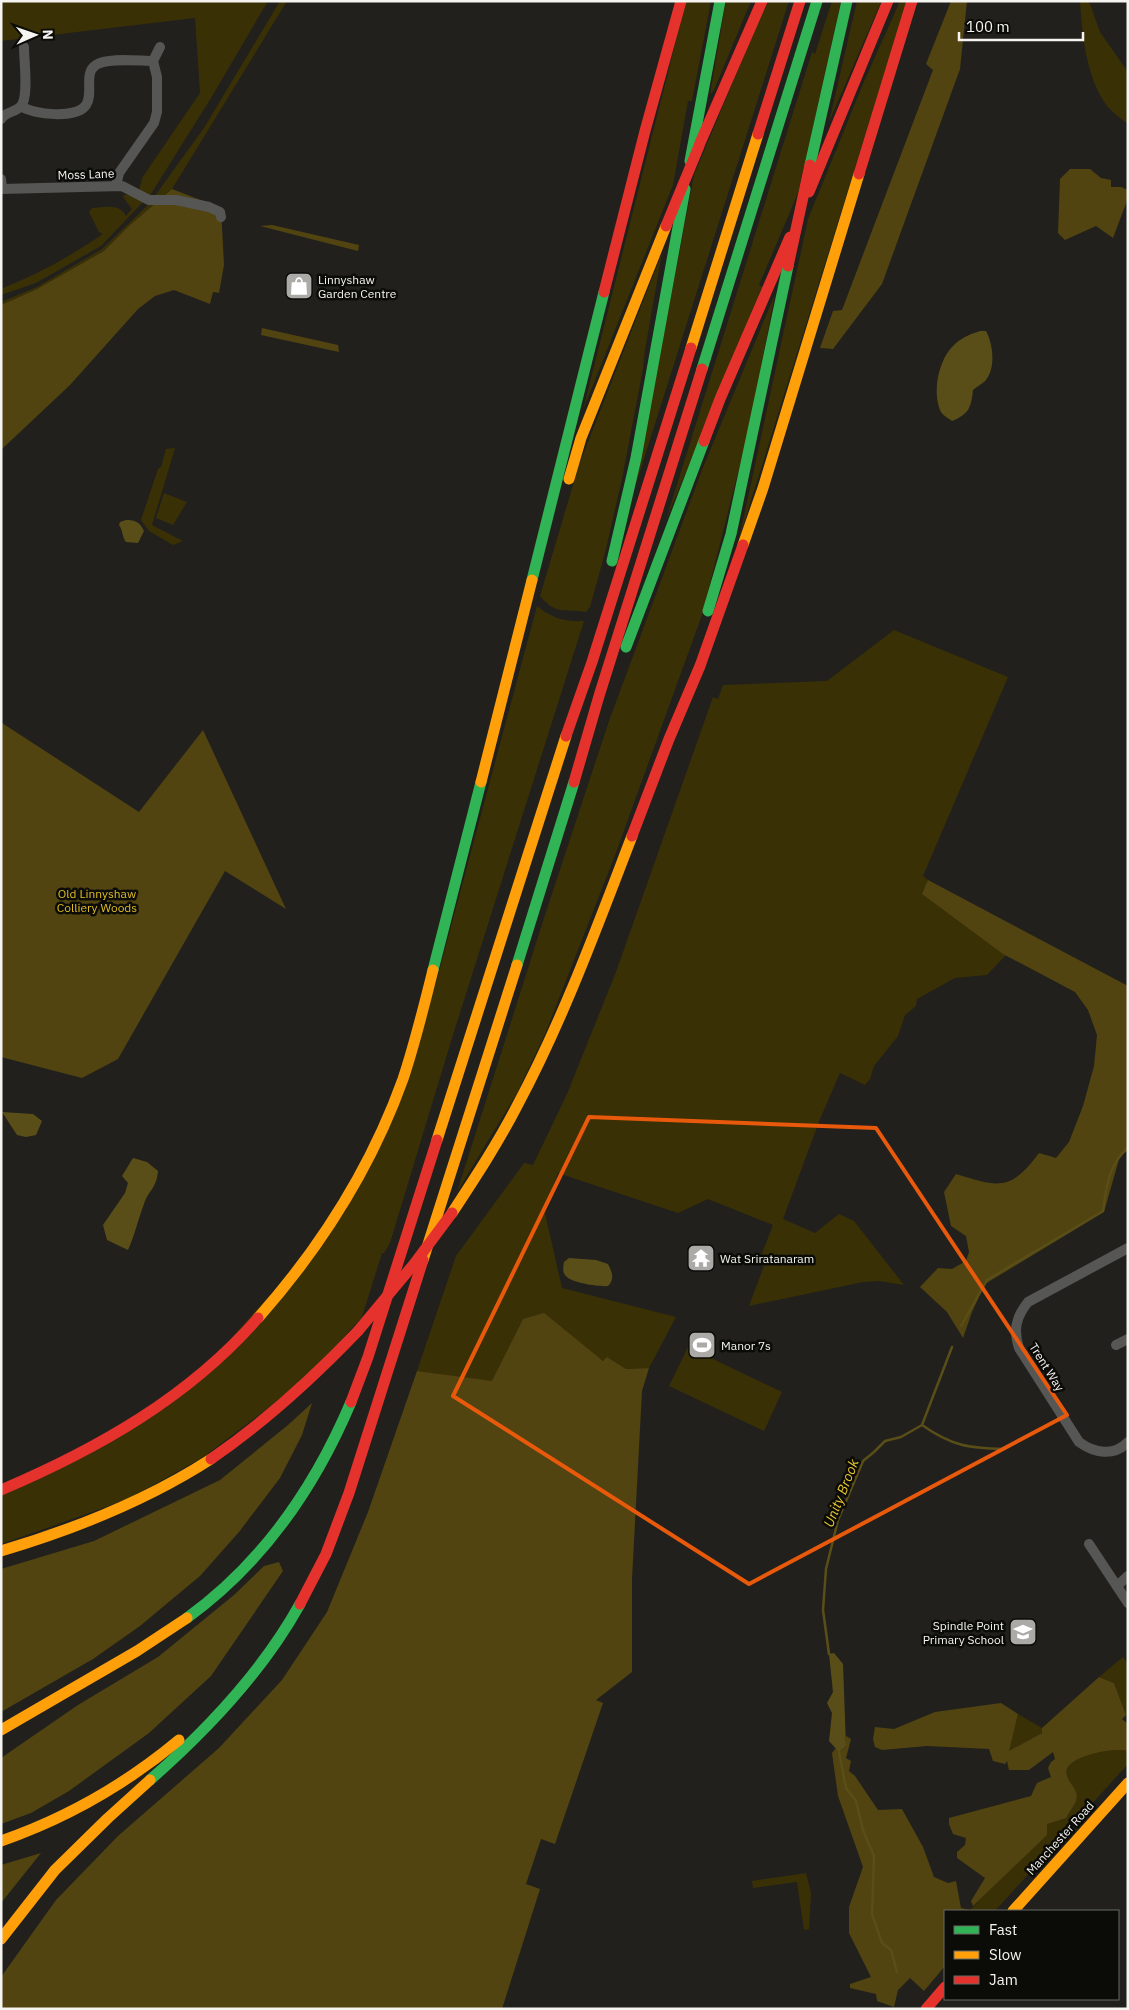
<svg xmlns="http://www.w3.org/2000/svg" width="1129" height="2010" viewBox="0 0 1129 2010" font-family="'IBM Plex Sans',sans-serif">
  <rect width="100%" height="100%" fill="#21201c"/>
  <path fill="#3a3006" d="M1,1H268L211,98L149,197L139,191L142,178L200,93L195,18L1,41Z
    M280,1H287L172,189L130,225L104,251L37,289L1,305V302L37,287L102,249L149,204L204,128Z
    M686,1H711L692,101H688L673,185L583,410Z
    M726,1H751L714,90L710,94Z
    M767,1H789L635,487L694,175Z
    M832,1H841L798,193L759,285L762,287L665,523L812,52L815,54Z
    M857,1L881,2L829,122Z
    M900,1H907L739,539L808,219L863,84Z
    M1080,1H1087L1090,4L1100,32L1128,72V124C1120,118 1110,111 1105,103C1086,75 1082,34 1080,1Z
    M124,195H129L143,202L101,246L36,283L1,295V289C38,274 71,256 103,234L99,232L89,212L92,208C104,207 120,203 126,216L132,209L123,197Z
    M662,253L645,350L643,369L622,479L605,553L590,607L586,612C564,608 557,616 540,596L579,465Z
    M775,294L748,433L702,615L614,858L545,1034L517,1093L457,1192L544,918L609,721L702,470Z
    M175,448L152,525L183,541L173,545L149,531L141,520L158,469L161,467L166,449Z
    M164,493L187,502L173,525L156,518Z
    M537,606C552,618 564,622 584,621L452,1038L390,1243L384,1253H382L362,1317L303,1382L202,1458L126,1500L1,1544V1495L175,1401L346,1210L435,986Z
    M894,630L1008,677L923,876L928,880L923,894L1006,955L987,975L955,978L917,999L916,1006L905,1015L898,1036L874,1066L870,1079L865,1085L840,1073L820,1119L783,1219L815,1233L839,1214L854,1221L904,1285L879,1281L863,1282L749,1306L765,1263L759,1261L773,1225L708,1199L678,1213L558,1173L544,1209L562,1288L676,1317L649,1368L626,1369L607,1357L604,1361L523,1319L492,1382L417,1371L456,1256L524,1163L533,1165L567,1094L616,972L713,697L718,699L723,685L827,681Z
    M688,1347L782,1392L764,1431L669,1386Z
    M1123,1657L1128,1664V1713L1126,1715L1114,1683L1099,1677Z
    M1018,1714L1042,1728V1733L1008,1752Z
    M1120,1748L1128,1751V1764L995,1911L970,1910L992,1887L1047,1824L1077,1799C1077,1791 1070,1785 1067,1778C1060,1756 1106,1750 1120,1748Z
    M806,1873L811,1893L809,1929L804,1930L797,1882L753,1888L752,1881Z"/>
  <path fill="#514410" d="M951,1H967L960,69L882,284L833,349L820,348L833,311L842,310L933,70L926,64Z
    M1070,169H1090L1101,178L1111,180V187H1121L1128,190V198L1113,238L1096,226L1065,240L1058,233L1060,179Z
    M172,189L221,208L224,265L219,293L213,292L210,304L174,290L155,296L138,309L70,385L2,449L1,305L37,289L104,251L130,225Z
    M272,225L359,245L358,251L260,226Z
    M262,328L338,345L339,352L261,335Z
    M2,723L139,812L203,730L286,909L225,871L118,1059L82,1078L1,1057Z
    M928,880L1128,986V1150L1120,1156L1104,1212L985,1284L972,1312L963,1338L947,1312L920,1287L938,1268L952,1269L966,1261L969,1252L966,1236L951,1226L944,1192L956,1174C999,1187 1010,1192 1039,1153L1056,1158L1069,1142L1083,1106L1094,1066L1097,1035L1088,1010L1075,992L1003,954L922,894Z
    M544,1313L603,1361L607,1357L626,1369L649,1368L642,1391L632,1579V1672L596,1700L603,1703L555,1844L541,1839L526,1884L540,1889L502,2009H1V1977L56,1900L118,1836L219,1748L282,1680L327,1612L368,1512L417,1371L492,1381L523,1319Z
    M312,1403L302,1435L280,1478L239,1532L200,1576L140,1626L93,1659L1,1712V1569L94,1541L220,1480L288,1425Z
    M279,1562L283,1571L211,1676L149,1733L69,1791L31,1813L1,1824V1758L78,1705L158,1657L234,1595L264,1566Z
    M1099,1677L1114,1683L1126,1715L1122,1719L1128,1724V1751C1115,1747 1072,1755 1067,1769C1064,1780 1077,1787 1077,1797C1076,1804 1069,1812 1066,1818L1047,1824V1835L973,1906L971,1901L985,1878L957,1858V1852L965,1845L966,1838L953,1834L949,1824V1818L1031,1796L1037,1783L1051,1777L1048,1768L1051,1762L1055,1759L1053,1752L1029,1770H1009L1007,1761L1005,1764L993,1761L989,1749L927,1746L882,1750L875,1747L873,1739L875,1727L894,1729L935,1712L1001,1703L1018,1714L1009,1751L1042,1733V1728Z
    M846,1736L851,1739L846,1758L851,1761L849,1771L855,1776L878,1810L902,1809L923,1847L934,1877L948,1883L956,1881L961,1908L975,1911H945V1966L924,1991L910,1978L898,1990L894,2007L877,2001L876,1994L850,1988V1984L871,1977L849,1933V1907L863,1867L838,1796L832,1753L836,1748L839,1752L846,1746Z
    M41,1853L1,1903V1865Z"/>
  <path fill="#5a4e18" d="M980,331H986C993,344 996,367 986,380C983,383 977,387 973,390C971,408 969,414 952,421C948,418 942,415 940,410C932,390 939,358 955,344C963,337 971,334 980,331Z
    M126,520C135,520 140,522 144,531L138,543L126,542C122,537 123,530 119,525L120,522Z
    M2,1112L33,1114L42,1121L36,1135L26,1137L17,1135Z
    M133,1158L147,1162L158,1171C156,1190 149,1189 144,1204C138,1219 135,1235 128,1250L107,1240L103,1225L125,1193L128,1183L122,1176Z
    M569,1258L596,1260L608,1264C612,1272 615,1279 608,1286C600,1287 573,1283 567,1277C562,1273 563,1268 564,1262Z
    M834,1653L843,1664L846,1746L839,1752L829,1741L832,1713L827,1703L833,1692L829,1654Z"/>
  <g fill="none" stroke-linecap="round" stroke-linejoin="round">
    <path stroke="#5a4e18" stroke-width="2.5" d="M961,1326L987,1280L1103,1211C1106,1188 1109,1163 1128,1148
      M922,1425C952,1446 968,1448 1004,1449
      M829,1654L823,1610L826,1569L838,1520L863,1461L874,1452L885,1441L901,1437L922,1425L952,1347
      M839,1752L846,1788L856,1801L863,1830L874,1856L872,1914L882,1943L891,1950L897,1972"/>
    <path stroke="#565654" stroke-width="10" d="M21,106C33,115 77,119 86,105C94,93 83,73 96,65C107,57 139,61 153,61
      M1,119C6,111 15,113 21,106C29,97 24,61 24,47
      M1,179L2,189
      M116,186L119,173L154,123L157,112V77L153,61L160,47
      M1,189L122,186L149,200H176L209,207L220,212L221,217
      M1128,1248L1028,1302C1016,1317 1013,1330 1019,1348L1079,1442C1094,1453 1114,1457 1128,1442
      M1116,1345L1128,1339
      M1089,1544L1128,1603
      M1117,1586L1128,1576"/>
    <path stroke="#30b455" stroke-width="11" d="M690,161L720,1
      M810,165L847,1
      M702,369L817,1
      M612,561L636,458L685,189
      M532,580L604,292
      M708,611L731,534L788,266
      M626,647L704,441
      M517,965L574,782
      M433,970L481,782
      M187,1618C263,1563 315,1487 351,1402
      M150,1780C207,1730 263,1671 300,1604"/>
    <path stroke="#ff9f0a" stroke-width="11" d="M691,348L758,134
      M569,479L581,438L666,226
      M743,545L763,488L859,174
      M481,782L532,580
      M437,1140L566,736
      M452,1213C475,1178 498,1143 517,1106C563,1020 597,927 632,836
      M423,1260L517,965
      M258,1318C320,1248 371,1168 403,1079C415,1043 424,1006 433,970
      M1,1551C75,1529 146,1501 211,1459
      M1,1730L137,1651L187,1618
      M1,1841C67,1818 125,1785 179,1740
      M1013,1911L1128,1783
      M1,1939L55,1870L108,1818L150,1780"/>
    <path stroke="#e5322d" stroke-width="11" d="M758,134L800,1
      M700,143L762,1
      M859,174L912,1
      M809,192L888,1
      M604,292L645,131L681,1
      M704,441L720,399L790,237
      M566,736L592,662L691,348
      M574,782L599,696L702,369
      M632,836L669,739L700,666L743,545
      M351,1402L368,1357L437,1140
      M211,1459C265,1422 313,1378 358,1331
      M1,1490C97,1449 188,1398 258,1318
      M300,1604L326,1554L349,1493L423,1260
      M926,2009L945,1987"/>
    <path stroke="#e5322d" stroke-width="11" d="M666,226L699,146
      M788,266L810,165
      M358,1331L414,1264L452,1213"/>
  </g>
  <path fill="none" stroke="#e8590c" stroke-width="4" stroke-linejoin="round" d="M589,1117L876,1128L1067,1415L749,1584L453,1396Z"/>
  <defs>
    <symbol id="shop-square" viewBox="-11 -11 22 22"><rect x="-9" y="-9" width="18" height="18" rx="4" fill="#abaaa6" stroke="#0b0b08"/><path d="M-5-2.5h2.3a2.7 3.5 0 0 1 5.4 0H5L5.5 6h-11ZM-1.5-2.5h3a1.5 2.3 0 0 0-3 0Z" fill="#fff"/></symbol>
    <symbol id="temple-square" viewBox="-11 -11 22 22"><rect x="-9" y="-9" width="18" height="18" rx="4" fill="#abaaa6" stroke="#0b0b08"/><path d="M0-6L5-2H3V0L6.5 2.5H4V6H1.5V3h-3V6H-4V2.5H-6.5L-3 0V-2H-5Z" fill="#fff"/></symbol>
    <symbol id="stadium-square" viewBox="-11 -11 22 22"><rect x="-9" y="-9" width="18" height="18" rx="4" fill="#abaaa6" stroke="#0b0b08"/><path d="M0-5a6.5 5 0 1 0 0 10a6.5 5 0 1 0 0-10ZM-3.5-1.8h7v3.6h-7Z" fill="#fff"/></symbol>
    <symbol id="school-square" viewBox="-11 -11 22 22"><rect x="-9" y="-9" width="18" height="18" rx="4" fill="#abaaa6" stroke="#0b0b08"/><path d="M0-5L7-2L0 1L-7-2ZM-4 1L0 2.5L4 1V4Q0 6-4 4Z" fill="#fff"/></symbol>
  </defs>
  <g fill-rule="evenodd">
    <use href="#shop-square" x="283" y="270" width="32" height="32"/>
    <use href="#temple-square" x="685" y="1242" width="32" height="32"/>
    <use href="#stadium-square" x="686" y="1329" width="32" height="32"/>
    <use href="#school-square" x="1007" y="1616" width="32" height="32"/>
  </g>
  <g text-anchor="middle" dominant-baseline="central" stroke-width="5" stroke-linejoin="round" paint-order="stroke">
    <g font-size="12" fill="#f5f4f0" stroke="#0b0b08">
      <text transform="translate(86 174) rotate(-2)">Moss Lane</text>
      <text transform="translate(1047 1367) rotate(58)">Trent Way</text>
      <text transform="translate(1060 1838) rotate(-48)">Manchester Road</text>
    </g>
    <g font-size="12" fill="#f5f4f0" stroke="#0b0b08" text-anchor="start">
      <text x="318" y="279">Linnyshaw<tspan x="318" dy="14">Garden Centre</tspan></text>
      <text x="720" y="1258">Wat Sriratanaram</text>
      <text x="721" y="1345">Manor 7s</text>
      <text x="1004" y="1625" text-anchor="end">Spindle Point<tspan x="1004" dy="14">Primary School</tspan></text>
    </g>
    <g font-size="12" fill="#e2bf24" stroke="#0b0b08">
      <text x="97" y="893">Old Linnyshaw<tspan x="97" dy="14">Colliery Woods</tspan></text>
    </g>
    <g font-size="14" font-style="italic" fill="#e8c630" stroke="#0b0b08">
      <text transform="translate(841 1493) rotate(-68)">Unity Brook</text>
    </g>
  </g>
  <rect width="1129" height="2010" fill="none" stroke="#f5f4f0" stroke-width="5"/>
  <rect x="944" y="1910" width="175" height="90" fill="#0b0b08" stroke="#696865"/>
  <rect x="954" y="1926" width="25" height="8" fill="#30b455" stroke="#696865"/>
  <text x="989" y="1935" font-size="15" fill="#f5f4f0">Fast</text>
  <rect x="954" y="1951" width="25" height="8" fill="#ff9f0a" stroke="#696865"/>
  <text x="989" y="1960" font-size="15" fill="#f5f4f0">Slow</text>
  <rect x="954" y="1976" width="25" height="8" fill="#e5322d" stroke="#696865"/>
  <text x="989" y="1985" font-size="15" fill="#f5f4f0">Jam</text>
  <g transform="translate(35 35) rotate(88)" stroke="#0b0b08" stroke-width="4" paint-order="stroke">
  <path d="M0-4L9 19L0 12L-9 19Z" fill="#f5f4f0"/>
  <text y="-8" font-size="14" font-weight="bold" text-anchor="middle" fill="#f5f4f0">N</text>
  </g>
  <path d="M959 32v8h124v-8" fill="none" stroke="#f5f4f0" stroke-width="2.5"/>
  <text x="966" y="32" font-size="15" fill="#f5f4f0" stroke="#0b0b08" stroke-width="4" paint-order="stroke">100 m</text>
</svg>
